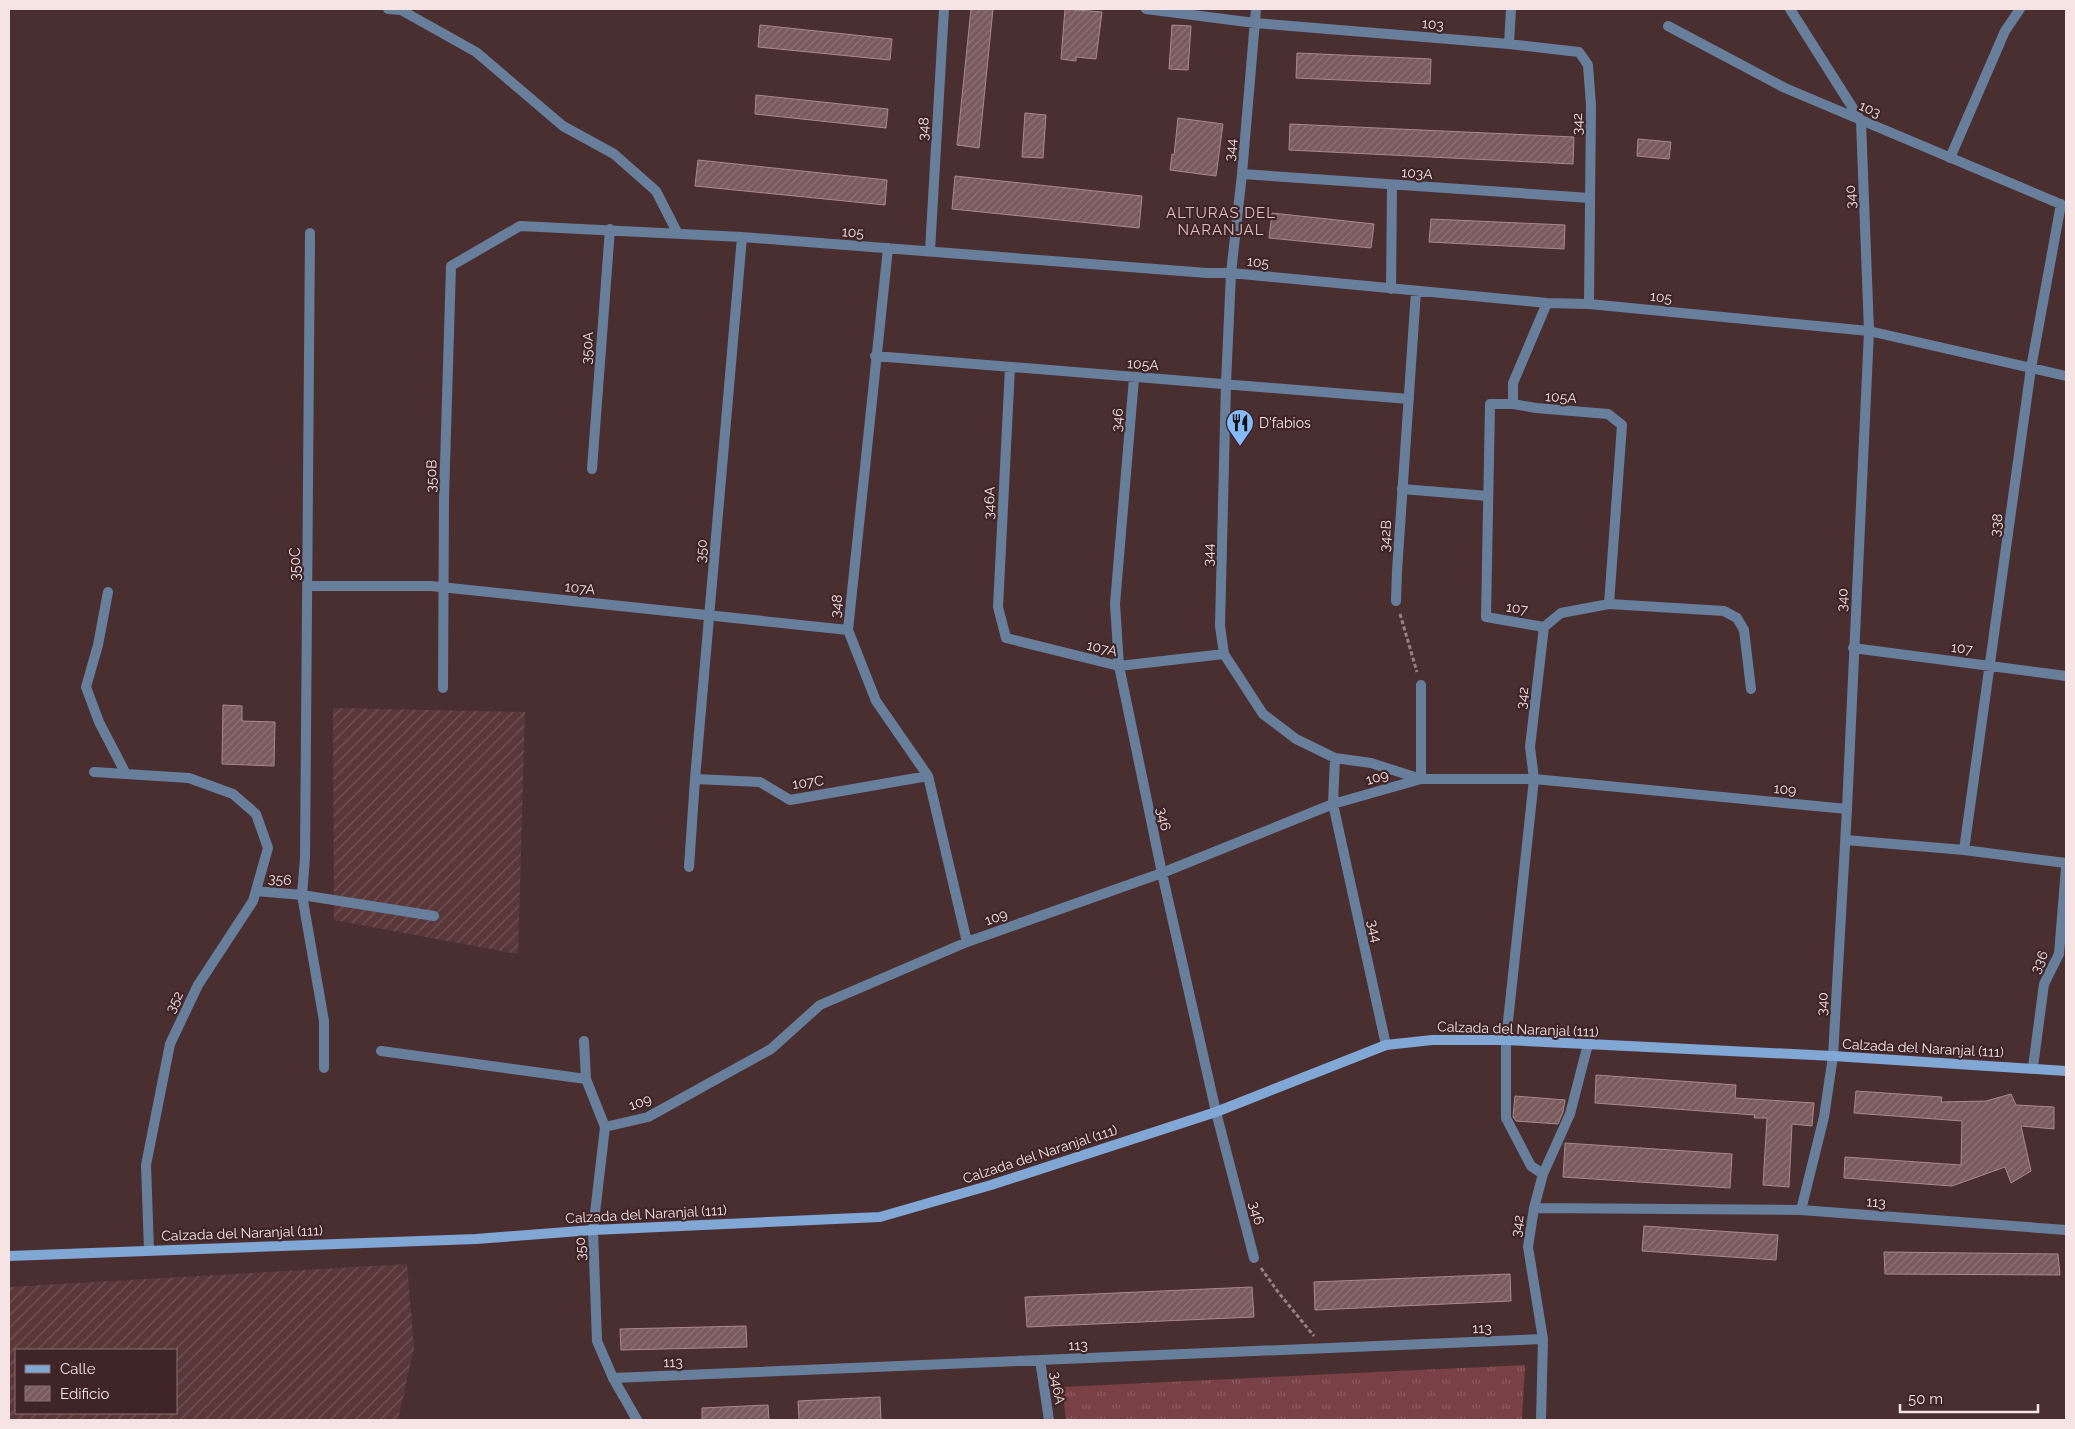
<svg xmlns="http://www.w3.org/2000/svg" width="2075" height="1429" viewBox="0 0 2075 1429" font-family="Raleway,sans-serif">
  <defs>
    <pattern id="industrial-furrows" width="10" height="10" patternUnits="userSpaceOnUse" patternTransform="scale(1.25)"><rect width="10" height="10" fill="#5a383a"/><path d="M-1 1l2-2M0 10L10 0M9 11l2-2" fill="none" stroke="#725556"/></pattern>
    <pattern id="grass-tufts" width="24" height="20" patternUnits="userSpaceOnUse" patternTransform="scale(1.25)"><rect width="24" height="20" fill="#794046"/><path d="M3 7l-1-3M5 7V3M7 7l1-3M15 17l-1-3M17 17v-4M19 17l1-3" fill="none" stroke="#8d5b61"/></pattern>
    <pattern id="building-hatch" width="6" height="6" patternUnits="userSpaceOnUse" patternTransform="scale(1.25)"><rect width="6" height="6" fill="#7a5b5d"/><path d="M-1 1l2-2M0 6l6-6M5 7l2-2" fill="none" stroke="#8e7274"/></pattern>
  </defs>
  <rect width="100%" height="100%" fill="#4a2f31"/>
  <path fill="url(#industrial-furrows)" fill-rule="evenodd" d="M333,708L525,712L518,954L334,920Z
    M407,1264L414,1348L398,1420H9V1287ZM16,1350H176V1413H16Z"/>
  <path fill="url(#grass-tufts)" d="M1525,1365L1522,1420H1066L1062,1387Z"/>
  <path fill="url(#building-hatch)" stroke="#aa898b" d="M971,9H993L979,148L957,145Z
    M1065,9L1102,12L1096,59L1076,57V61L1061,59Z
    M760,25L892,39L890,60L758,47Z
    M1172,25L1191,26L1188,70L1169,69Z
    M1297,53L1431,59L1430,84L1296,78Z
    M756,95L888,109L886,128L755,114Z
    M1025,113L1046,115L1043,158L1022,157Z
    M1178,118L1223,124L1216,176L1170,170L1172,154L1174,155Z
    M1290,124L1574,137L1573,164L1289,150Z
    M1638,139L1671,142L1669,159L1637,156Z
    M698,160L887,180L885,205L695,186Z
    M955,176L1142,196L1139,228L952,209Z
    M1272,213L1374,224L1371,248L1269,238Z
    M1431,219L1565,225L1564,249L1429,242Z
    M223,705L242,706V721L275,722L274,766L222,764Z
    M1596,1075L1736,1085L1735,1098L1814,1103L1812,1126L1792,1124L1789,1187L1763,1185L1767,1118H1754L1755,1115L1595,1103Z
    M1856,1091L1942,1097L1941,1102L1986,1101L2011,1094L2016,1105L2054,1107V1129L2021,1126L2031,1171L2011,1183L2005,1167L1952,1186L1844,1178L1845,1157L1961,1165L1962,1121L1854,1113Z
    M1515,1096L1565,1100L1563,1112L1558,1124L1516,1121L1513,1117Z
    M1565,1143L1732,1154L1730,1188L1563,1177Z
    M1644,1226L1778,1235L1776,1260L1642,1251Z
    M1884,1252L2058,1254L2060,1275L1885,1274Z
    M1510,1274L1511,1301L1315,1310L1314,1282Z
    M1252,1287L1254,1317L1027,1327L1025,1297Z
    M746,1326L747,1347L621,1350L620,1329Z
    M880,1397L881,1420H799L798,1401Z
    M768,1405L769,1420H702V1408Z"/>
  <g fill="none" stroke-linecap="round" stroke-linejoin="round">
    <path stroke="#988183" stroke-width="3" stroke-dasharray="4 2.5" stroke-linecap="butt" d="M1400,614L1417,672
      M1261,1268L1278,1292L1314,1336"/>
    <path stroke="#687f9c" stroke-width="10" d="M1950,158L2005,31L2020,9
      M1513,404H1490L1486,617L1544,627
      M1402,489L1488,496
      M108,592L98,645L86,687L99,722L126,774
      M1609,604L1724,611L1737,618L1744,630L1751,689
      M381,1051L586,1079
      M324,1068V1021L302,895L434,916"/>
    <path stroke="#687f9c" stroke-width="10" d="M388,9L401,10L476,52L563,126L614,154L656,191L678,234
      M1146,9L1255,23L1509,44L1579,52L1588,65L1591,105L1589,304
      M1256,9L1242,174L1231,273L1226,383L1220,626L1224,654L1263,714L1296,739L1335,758L1333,804L1386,1045
      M1668,26L1785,88L2065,206
      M1509,44L1511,9
      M1242,174L1590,198
      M888,248L848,630L876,701L928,776L967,942
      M930,251L944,9
      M1391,289L1392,185
      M875,356L1409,399
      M1010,367L998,607L1006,638L1119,666L1224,654
      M1134,378L1115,604L1119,666L1162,873L1216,1112L1254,1258
      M592,469L610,229
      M309,586H431L848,630
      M1396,601L1397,571L1416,291
      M1853,648L2066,676
      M443,688L444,498L451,266L520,226L742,237L1207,273H1231L1547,303L1589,304L1869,331L2066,376
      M1335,758L1371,763L1421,779H1534L1847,809
      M94,772L189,778L233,794L256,814L268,848L253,901L198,985L170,1044L146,1165L149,1250
      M695,779L760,782L790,800L928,776
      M1846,840L1964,850L2066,863
      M1964,850L2031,368L2061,204
      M689,867L695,779L742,237
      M256,891L302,895L305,858L310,233
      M584,1041L586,1079L605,1127L593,1230
      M2033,1067L2044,984L2059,954L2066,868
      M605,1127L648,1117L771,1049L820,1005L967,942L1162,873L1333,804L1421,779V685
      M1543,1174L1531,1166L1506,1118V1040L1534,779L1530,747L1544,627L1561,613L1609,604L1622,425L1608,414L1536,408L1513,404V383L1547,303
      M1534,1208L1801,1210L2066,1230
      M1801,1210L1824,1117L1833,1056
      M1040,1360L1049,1420
      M613,1378L1543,1339
      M1541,1420L1543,1339L1528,1247L1534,1208L1543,1174L1570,1114L1588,1044"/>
    <path stroke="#687f9c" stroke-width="10" d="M1790,9L1861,121L1869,331L1847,809L1833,1056
      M593,1230L597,1341L613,1378L637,1420"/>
    <path stroke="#81a7d4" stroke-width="10" d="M9,1256L476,1239L593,1230L880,1217L991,1185L1216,1112L1386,1045L1432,1040H1506L1833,1056L2066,1071"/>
  </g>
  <defs>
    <symbol id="restaurant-pin" viewBox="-11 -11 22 30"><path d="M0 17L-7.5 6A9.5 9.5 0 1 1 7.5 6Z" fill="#85bbfb" stroke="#3f2527"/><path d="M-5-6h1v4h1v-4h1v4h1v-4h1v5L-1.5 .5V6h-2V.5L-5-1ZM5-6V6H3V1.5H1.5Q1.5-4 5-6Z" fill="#111"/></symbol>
  </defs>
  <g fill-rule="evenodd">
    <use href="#restaurant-pin" x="1224" y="407" width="32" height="43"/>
  </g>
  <g text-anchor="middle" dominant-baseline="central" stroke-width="4.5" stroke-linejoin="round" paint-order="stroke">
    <g font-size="14" fill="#f6e4e4" stroke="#3f2527">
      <text transform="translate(1433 24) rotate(5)">103</text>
      <text transform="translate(1870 109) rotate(23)">103</text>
      <text transform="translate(1577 124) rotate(-89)">342</text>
      <text transform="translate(923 129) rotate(-87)">348</text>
      <text transform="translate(1230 150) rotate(-85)">344</text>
      <text transform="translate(1417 173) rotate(4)">103A</text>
      <text transform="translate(1850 197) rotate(-92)">340</text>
      <text transform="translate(853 232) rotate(4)">105</text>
      <text transform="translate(1258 262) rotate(6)">105</text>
      <text transform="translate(1661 297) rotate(6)">105</text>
      <text transform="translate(587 348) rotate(-86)">350A</text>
      <text transform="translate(1143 364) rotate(4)">105A</text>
      <text transform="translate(1561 397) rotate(4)">105A</text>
      <text transform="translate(1117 420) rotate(-85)">346</text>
      <text transform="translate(431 476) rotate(-88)">350B</text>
      <text transform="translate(989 503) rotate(-87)">346A</text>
      <text transform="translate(1996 525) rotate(-82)">338</text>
      <text transform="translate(1385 536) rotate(-86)">342B</text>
      <text transform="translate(701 551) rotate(-85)">350</text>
      <text transform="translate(1208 555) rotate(-89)">344</text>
      <text transform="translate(295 564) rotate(-90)">350C</text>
      <text transform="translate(580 588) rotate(6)">107A</text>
      <text transform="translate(1842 600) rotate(-87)">340</text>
      <text transform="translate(836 606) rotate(-84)">348</text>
      <text transform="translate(1517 608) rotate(9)">107</text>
      <text transform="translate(1102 648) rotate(13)">107A</text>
      <text transform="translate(1962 648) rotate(7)">107</text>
      <text transform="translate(1522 698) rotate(-83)">342</text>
      <text transform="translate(1377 777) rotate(-16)">109</text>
      <text transform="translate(808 782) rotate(-7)">107C</text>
      <text transform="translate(1785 789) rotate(5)">109</text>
      <text transform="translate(1164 819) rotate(78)">346</text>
      <text transform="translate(280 879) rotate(6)">356</text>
      <text transform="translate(996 917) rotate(-20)">109</text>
      <text transform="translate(1375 931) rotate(78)">344</text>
      <text transform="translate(2039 962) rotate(-66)">336</text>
      <text transform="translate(174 1002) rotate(-64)">352</text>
      <text transform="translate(1822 1004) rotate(-87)">340</text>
      <text transform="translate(1518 1029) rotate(2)">Calzada del Naranjal (111)</text>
      <text transform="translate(1923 1048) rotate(3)">Calzada del Naranjal (111)</text>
      <text transform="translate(640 1102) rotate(-20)">109</text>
      <text transform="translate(1040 1154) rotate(-18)">Calzada del Naranjal (111)</text>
      <text transform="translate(1876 1202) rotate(4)">113</text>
      <text transform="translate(1257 1213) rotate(76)">346</text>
      <text transform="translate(646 1214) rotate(-3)">Calzada del Naranjal (111)</text>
      <text transform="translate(1517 1226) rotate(-81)">342</text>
      <text transform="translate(242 1233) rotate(-2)">Calzada del Naranjal (111)</text>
      <text transform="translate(580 1249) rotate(-92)">350</text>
      <text transform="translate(1482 1328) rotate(-2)">113</text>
      <text transform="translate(1078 1345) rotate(-2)">113</text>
      <text transform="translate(673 1362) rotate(-2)">113</text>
      <text transform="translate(1058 1388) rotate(82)">346A</text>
    </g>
    <g font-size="14" fill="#f6e4e4" stroke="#3f2527" text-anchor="start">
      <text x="1259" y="423">D'fabios</text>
    </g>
    <g font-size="15" letter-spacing="1" fill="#e0bdbf" stroke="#3f2527">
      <text x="1221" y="213">ALTURAS DEL<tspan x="1221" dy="17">NARANJAL</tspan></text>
    </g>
  </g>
  <rect width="2075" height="1429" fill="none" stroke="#f6e4e4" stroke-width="20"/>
  <rect x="15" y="1349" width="162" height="65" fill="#3f2527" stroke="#887173"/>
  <rect x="25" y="1365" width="25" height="8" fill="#81a7d4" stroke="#887173"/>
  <text x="60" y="1374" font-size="15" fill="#f6e4e4">Calle</text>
  <rect x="25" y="1386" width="25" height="15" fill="url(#building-hatch)" stroke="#887173"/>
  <text x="60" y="1399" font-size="15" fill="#f6e4e4">Edificio</text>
  <path d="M1900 1404v8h138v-8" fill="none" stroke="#f6e4e4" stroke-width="2.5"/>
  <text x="1908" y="1404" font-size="15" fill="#f6e4e4" stroke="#3f2527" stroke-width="4" paint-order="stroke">50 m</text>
</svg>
